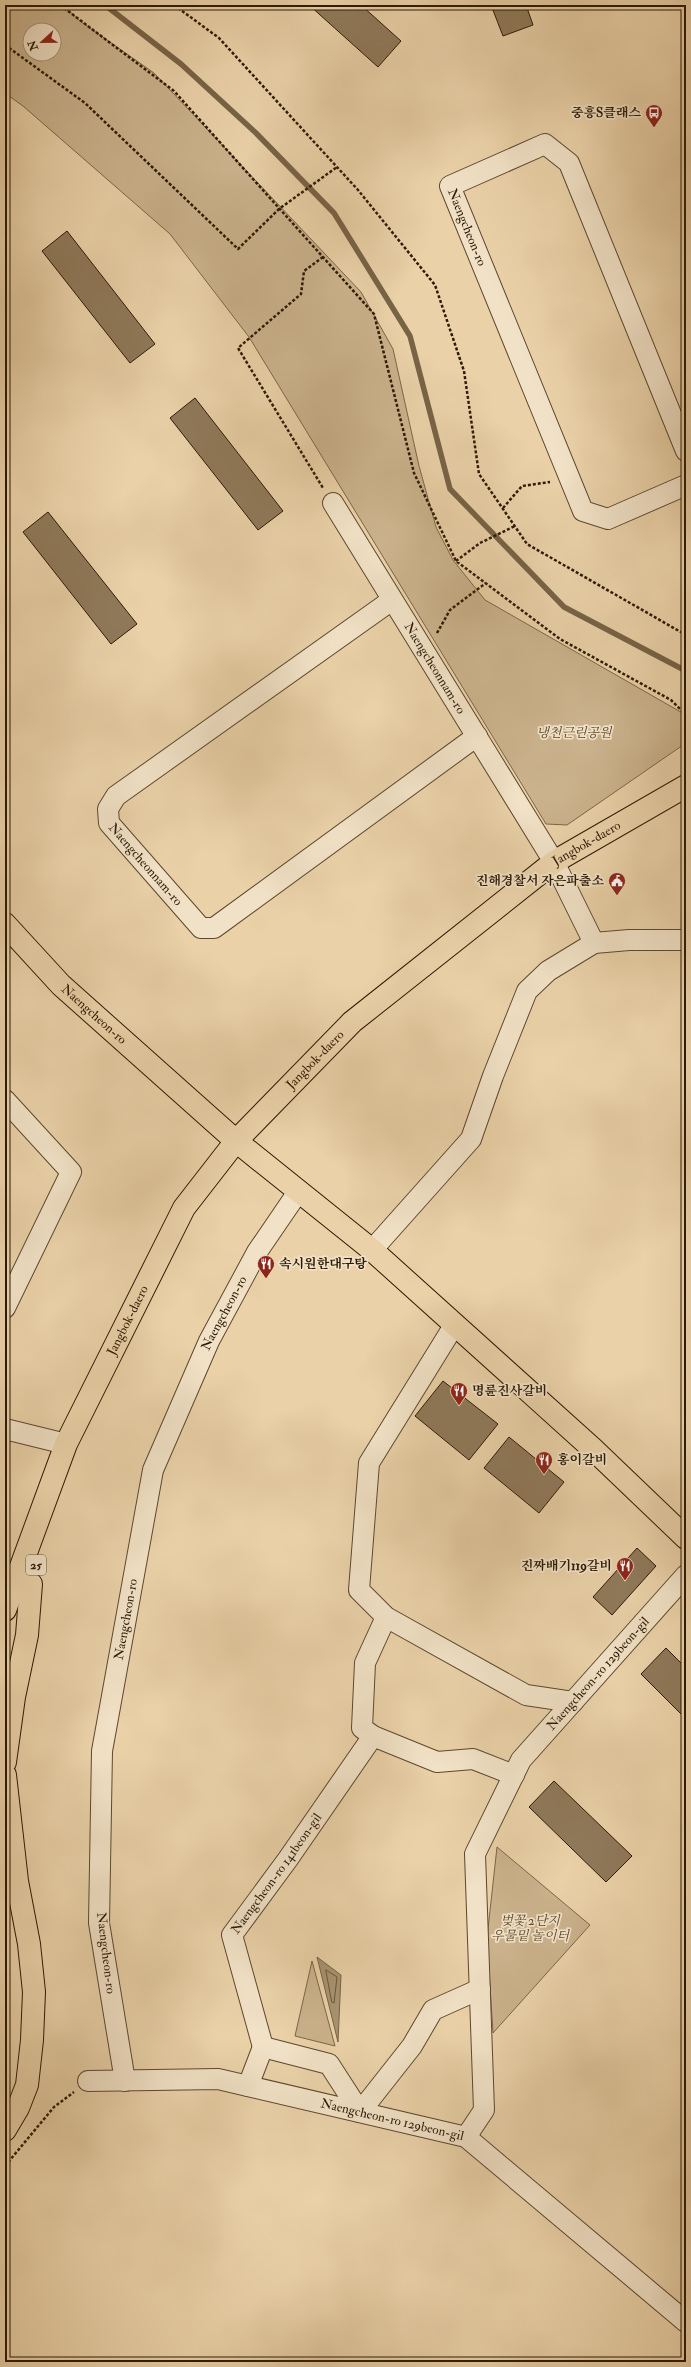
<svg xmlns="http://www.w3.org/2000/svg" width="691" height="2367" viewBox="0 0 691 2367" font-family="'IM FELL Double Pica','Noto Serif KR',serif">
  <rect width="100%" height="100%" fill="#ead1a8"/>
  <filter id="stains"><feTurbulence type="fractalNoise" baseFrequency=".005" numOctaves="4"/><feColorMatrix values="0 0 0 0 .2 0 0 0 0 .09 0 0 0 0 .02 0 0 0 .5 -.17"/></filter>
  <radialGradient id="worn" r=".72"><stop offset=".6" stop-color="#630" stop-opacity="0"/><stop offset="1" stop-color="#630" stop-opacity=".3"/></radialGradient>
  <path fill="#cab28c" stroke="#7b6648" fill-rule="evenodd" d="M5,5H63L80,21L154,73L361,292L393,349L419,466L436,527L453,560L485,600L686,715V743L567,825L546,824L249,337L170,234L23,106L5,93ZM30,30H54V54H30Z
    M497,1847L590,1925L493,2033L487,1938Z
    M312,1961L335,2046L295,2036Z"/>
  <path fill="#a99371" stroke="#776346" d="M317,1957L341,1975L338,2042Z"/>
  <g fill="none" stroke-linecap="round" stroke-linejoin="round">
    <path stroke="#6a563b" stroke-width="1" d="M326,1970L337,1977L334,2003L332,2002Z"/>
    <path stroke="#776346" stroke-width="5.5" d="M105,5L181,64L256,133L334,213L410,336L450,489L564,607L686,671"/>
  </g>
  <path fill="#8f795a" stroke="#2c1a05" d="M309,5H361L401,41L378,67Z
    M491,5H526L533,25L503,36Z
    M67,231L155,344L130,363L42,251Z
    M195,398L283,511L258,530L170,418Z
    M48,512L137,624L111,644L23,532Z
    M443,1381L498,1424L469,1460L415,1416Z
    M509,1437L564,1482L539,1513L484,1468Z
    M637,1548L656,1566L612,1615L593,1597Z
    M666,1648L686,1668V1719L641,1674Z
    M554,1781L632,1856L606,1882L529,1807Z"/>
  <g fill="none" stroke-linecap="round" stroke-linejoin="round">
    <defs>
      <g id="minor">
        <path id="s1" d="M686,451L569,163L545,144L450,186L583,511L608,519L686,485"/>
        <path id="s2" d="M333,503L554,862L594,943L629,940H686"/>
        <path id="s3" d="M392,600L116,796L108,809L109,823L201,928H214L477,736"/>
        <path d="M5,1100L71,1172L5,1308"/>
        <path d="M372,1250L471,1139L493,1076L527,991L548,971L594,943"/>
        <path d="M455,1324L369,1463L359,1590L386,1617L526,1695L573,1702"/>
        <path d="M5,1429L66,1444"/>
        <path d="M386,1617L365,1663L362,1728L373,1736L437,1762L473,1759L514,1775"/>
        <path id="s4" d="M263,2047L232,1935L288,1859L373,1736"/>
        <path d="M263,2047L329,2064L360,2112L412,2046L433,2010L480,1989"/>
        <path id="s5" d="M88,2081L218,2079L466,2137L686,2322"/>
        <path id="s6" d="M125,2081L99,1923L102,1751L153,1470L209,1341L257,1252L298,1192"/>
        <path d="M248,2086L263,2047"/>
        <path id="s7" d="M466,2137L484,2110L475,1854L521,1760L686,1575"/>
      </g>
      <g id="major">
        <path id="s8" d="M5,924L61,985L236,1141L372,1250L593,1449L686,1538"/>
        <path id="s9" d="M5,1610L66,1444L184,1208L236,1141L352,1022L554,862L686,786"/>
      </g>
      <path id="highway" d="M5,1762L14,1697L27,1635L31,1584
        M5,1775L17,1881L29,1944L34,1992L32,2040L27,2085L18,2108L5,2130"/>
    </defs>
    <use href="#minor" stroke="#5c482e" stroke-width="22"/>
    <use href="#major" stroke="#2c1a05" stroke-width="24"/>
    <use href="#highway" stroke="#2c1a05" stroke-width="24"/>
    <path stroke="#2c1a05" stroke-width="2.5" stroke-dasharray="3 2" stroke-linecap="butt" d="M60,5L174,91L374,314L414,473L456,561L560,639L671,700L686,715
      M174,5L219,38L358,190L435,285L464,371L479,474L527,544L686,635
      M5,45L85,103L238,249L279,209L337,167
      M323,257L304,271L301,294L238,348L323,488
      M503,508L522,486L550,482
      M456,561L480,543L515,526
      M437,633L450,610L486,583
      M5,2166L54,2107L74,2092"/>
    <use href="#minor" stroke="#f1e1c6" stroke-width="20"/>
    <use href="#major" stroke="#ead1a8" stroke-width="22"/>
    <use href="#highway" stroke="#ead1a8" stroke-width="22"/>
  </g>
  <defs>
    <symbol id="bus-pin" viewBox="-11 -11 22 30"><path d="M0 17L-7.5 6A9.5 9.5 0 1 1 7.5 6Z" fill="#8f2418" stroke="#f1e1c6"/><path d="M-5-6H5V4H4V6H2V4H-2V6H-4V4H-5ZM-3.5-4V0h7V-4ZM-3.5 1.2v1.5H-2V1.2ZM2 1.2v1.5H3.5V1.2Z" fill="#fff"/></symbol>
    <symbol id="civic-pin" viewBox="-11 -11 22 30"><path d="M0 17L-7.5 6A9.5 9.5 0 1 1 7.5 6Z" fill="#8f2418" stroke="#f1e1c6"/><path d="M-.6-6.5H3V-4.5H.6V-3L4-1V1h2V6H-6V1h2V-1L-.6-3ZM-1.2 2.5V6h2.4V2.5Z" fill="#fff"/></symbol>
    <symbol id="restaurant-pin" viewBox="-11 -11 22 30"><path d="M0 17L-7.5 6A9.5 9.5 0 1 1 7.5 6Z" fill="#8f2418" stroke="#f1e1c6"/><path d="M-5-6h1v4h1v-4h1v4h1v-4h1v5L-1.5 .5V6h-2V.5L-5-1ZM5-6V6H3V1.5H1.5Q1.5-4 5-6Z" fill="#fff"/></symbol>
  </defs>
  <g fill-rule="evenodd">
    <use href="#bus-pin" x="644" y="103" width="20" height="27"/>
    <use href="#civic-pin" x="607" y="871" width="20" height="27"/>
    <use href="#restaurant-pin" x="256" y="1254" width="20" height="27"/>
    <use href="#restaurant-pin" x="449" y="1381" width="20" height="27"/>
    <use href="#restaurant-pin" x="534" y="1450" width="20" height="27"/>
    <use href="#restaurant-pin" x="615" y="1556" width="20" height="27"/>
  </g>
  <g text-anchor="middle" dominant-baseline="central" stroke-width="3.5" stroke-linejoin="round" paint-order="stroke">
    <rect fill="#f1e1c6" stroke="#67563f" stroke-width="1" x="26" y="1555" width="20" height="20" rx="3"/>
    <g font-size="12" font-weight="bold" fill="#2c1a05">
      <text x="36" y="1565">25</text>
    </g>
    <g font-size="13" font-weight="bold" fill="#2c1a05" stroke="#f1e1c6" text-anchor="end">
      <text x="641" y="113">중흥S클래스</text>
      <text x="604" y="881">진해경찰서 자은파출소</text>
      <text x="279" y="1264" text-anchor="start">속시원한대구탕</text>
      <text x="472" y="1391" text-anchor="start">명륜진사갈비</text>
      <text x="557" y="1460" text-anchor="start">홍이갈비</text>
      <text x="612" y="1566">진짜배기119갈비</text>
    </g>
    <g font-size="13" fill="#2c1a05" stroke="#f1e1c6">
      <text stroke="none"><textPath href="#s1" startOffset="490">Naengcheon-ro</textPath></text>
      <text stroke="none"><textPath href="#s2" startOffset="194">Naengcheonnam-ro</textPath></text>
      <text stroke="none"><textPath href="#s9" startOffset="987">Jangbok-daero</textPath></text>
      <text stroke="none"><textPath href="#s3" startOffset="423">Naengcheonnam-ro</textPath></text>
      <text stroke="none"><textPath href="#s8" startOffset="127">Naengcheon-ro</textPath></text>
      <text stroke="none"><textPath href="#s9" startOffset="639">Jangbok-daero</textPath></text>
      <text stroke="none"><textPath href="#s6" startOffset="790">Naengcheon-ro</textPath></text>
      <text stroke="none"><textPath href="#s9" startOffset="315">Jangbok-daero</textPath></text>
      <text stroke="none"><textPath href="#s6" startOffset="466">Naengcheon-ro</textPath></text>
      <text stroke="none"><textPath href="#s7" startOffset="509">Naengcheon-ro 129beon-gil</textPath></text>
      <text stroke="none"><textPath href="#s4" startOffset="192">Naengcheon-ro 141beon-gil</textPath></text>
      <text transform="translate(106 1953) rotate(83)">Naengcheon-ro</text>
      <text stroke="none"><textPath href="#s5" startOffset="309">Naengcheon-ro 129beon-gil</textPath></text>
    </g>
    <g font-size="13" font-style="italic" fill="#5b482e" stroke="#f1e1c6">
      <text x="574" y="733">냉천근린공원</text>
      <text x="530" y="1921">벚꽃 2단지<tspan x="530" dy="15">우물밑 놀이터</tspan></text>
    </g>
  </g>
  <rect width="691" height="2367" fill="none" stroke="#ead1a8" stroke-width="20"/>
  <rect x="6" y="6" width="679" height="2355" fill="none" stroke="#2c1a05" stroke-width="2"/>
  <rect x="10" y="10" width="671" height="2347" fill="none" stroke="#2c1a05"/>
  <g transform="translate(42 42) rotate(248)"><circle r="19" fill="#f1e1c6" stroke="#a29179"/>
  <path d="M0-3L7 15L0 10L-7 15Z" fill="#8f2418"/>
  <text y="-6" font-size="11" font-weight="bold" text-anchor="middle" fill="#2c1a05">N</text>
  </g>
  <rect width="100%" height="100%" filter="url(#stains)"/>
  <rect width="100%" height="100%" fill="url(#worn)"/>
</svg>
